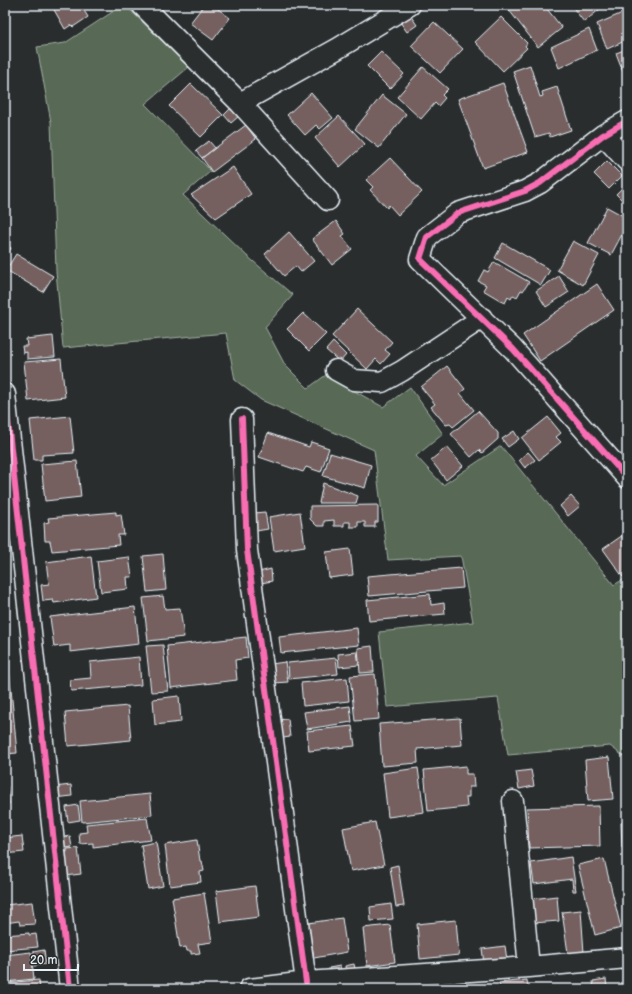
<svg xmlns="http://www.w3.org/2000/svg" width="632" height="994" viewBox="0 0 632 994" font-family="'Balsamiq Sans',sans-serif">
  <rect width="100%" height="100%" fill="#2a2d2e"/>
  <filter id="ink" filterUnits="userSpaceOnUse"><feTurbulence type="fractalNoise" baseFrequency=".025" numOctaves="2"/><feDisplacementMap in="SourceGraphic" scale="8" xChannelSelector="R" yChannelSelector="G"/><feConvolveMatrix kernelMatrix="1 2 1 2 8 2 1 2 1" color-interpolation-filters="sRGB"/></filter>
  <g filter="url(#ink)">
    <path fill="#596b54" stroke="#a0aea6" d="M123,5H125L189,67L145,104L211,171L183,195L247,256L293,295L265,327L285,365L308,388L326,375L383,407L410,387L443,434L416,456L443,485L501,446L614,585L627,577V759L610,746L508,755L498,698L387,707L379,632L473,622L461,556L388,560L374,450L261,400L235,380L226,333L63,348L56,271L51,122L37,47L65,43Z"/>
    <path fill="#74615f" stroke="#e8f1f8" d="M57,5H86L87,6L83,9L88,17L73,27L71,25L65,29L53,8Z
      M204,5H213L230,18L213,40L190,23Z
      M505,5H544L562,28L538,47Z
      M571,5H605L584,22Z
      M627,11V40L607,49L597,24Z
      M410,15L417,25L407,32L400,22Z
      M501,17L527,43L525,46L527,48L503,71L475,42Z
      M434,22L463,49L440,73L411,46Z
      M589,29L597,50L559,68L551,47Z
      M627,49V78L626,79L616,53Z
      M381,52L404,74L390,89L367,66Z
      M530,65L540,97L543,96L542,92L557,87L571,130L550,137L549,133L535,137L513,71Z
      M423,67L448,89L442,95L445,98L438,106L435,103L421,119L397,97Z
      M503,83L528,152L483,168L458,99Z
      M191,84L223,115L201,137L169,106Z
      M311,93L333,118L320,129L316,125L305,135L287,115Z
      M382,95L406,114L379,148L355,129Z
      M231,108L239,116L231,123L224,115Z
      M339,116L365,144L340,167L315,138Z
      M246,125L256,139L212,172L202,158Z
      M209,141L215,148L202,158L196,151Z
      M390,158L422,192L398,215L389,205L387,208L370,190L373,187L366,180Z
      M607,161L622,176L609,189L594,174Z
      M233,167L251,194L216,218L191,195Z
      M626,184L627,185V198L624,202L616,194Z
      M607,207L627,218V225L611,255L588,243Z
      M336,221L345,234L342,236L352,249L332,265L312,239Z
      M289,232L314,261L301,272L296,266L284,276L265,254Z
      M573,241L599,255L583,285L557,270Z
      M503,243L550,270L541,285L495,258Z
      M5,245L11,248L5,259Z
      M16,254L53,276L43,292L6,270Z
      M494,262L529,282L523,291L521,290L517,297L513,295L511,299L508,297L505,303L483,290L486,285L478,281L484,270L488,272Z
      M559,276L569,292L546,307L536,291Z
      M597,284L614,310L540,361L523,335Z
      M357,309L392,342L385,350L390,354L381,364L376,359L367,369L332,336Z
      M303,313L326,334L309,351L287,329Z
      M53,336L55,357L27,359V352L23,353L22,346H27L26,339Z
      M333,342L346,355L340,362L326,350Z
      M61,359L65,397L28,401L24,362Z
      M447,366L465,389L460,393L474,410L453,427L450,424L446,425L431,407L435,404L421,387Z
      M478,411L498,433V439L482,453L479,450L471,457L451,434Z
      M70,416L74,453L42,455V460H34L30,420Z
      M548,417L561,433L556,437L561,442L539,460L522,438Z
      M514,431L519,439L508,447L502,439Z
      M268,433L309,447L311,442L329,448L321,472L306,467L303,472L259,457Z
      M447,447L463,466L446,480L431,460Z
      M528,452L535,460L525,468L519,460Z
      M330,453L371,465L365,488L323,476Z
      M77,461L81,497L45,501L41,464Z
      M323,483L358,496L356,503H319Z
      M571,496L580,506L568,516L560,506Z
      M378,505V522H375V527H365V522H358V527H350V522H344V526H334V520L324,521V526H317L310,519V506Z
      M116,512V515L121,514L124,535H118L119,545L52,551L50,541H45L44,523L49,522L48,518Z
      M265,512L268,529L256,531L254,513Z
      M300,512L305,546L274,551L269,517Z
      M623,535L627,541V575L623,577L603,549Z
      M350,549L353,575L329,578L326,552Z
      M163,554L166,590L147,592L143,556Z
      M91,556L96,597L54,603L53,600L43,601L41,585L49,584L46,562Z
      M129,557L132,577H127L128,589L101,592L97,561Z
      M461,568L463,588L369,596L367,576Z
      M271,569L272,581L261,583L259,572Z
      M430,594L431,605L444,603L445,614L369,621L367,600Z
      M163,596L165,609L180,608L184,637L148,641L143,598Z
      M135,607L139,644L70,652V645L54,647L50,617Z
      M5,625L17,753L5,754Z
      M357,628L359,645L281,653L279,637Z
      M246,637L248,658L235,660L237,680L171,688L167,646Z
      M163,645L168,691L151,692L146,646Z
      M372,646L374,672L360,673L358,648Z
      M357,652L359,665L339,667L338,654Z
      M139,657L141,685L71,691L70,680L91,678L90,662Z
      M336,658L338,674L289,679L288,663Z
      M285,662L288,682L274,683L271,664Z
      M375,674L379,719L355,721L350,676Z
      M347,678L349,701L303,706L301,683Z
      M179,696L181,722L155,725L153,699Z
      M128,706L131,740L68,746L65,712Z
      M350,706L352,722L307,729L304,712Z
      M460,718L462,745L417,749L418,763L382,766L379,724Z
      M288,719L290,737L277,739L275,720Z
      M352,726L355,746L309,751L307,731Z
      M609,757L613,799L588,801L585,760Z
      M466,766V774H473L474,787H469V797H466L467,807L428,811L424,770Z
      M418,768L424,812L388,817L383,773Z
      M531,770L534,786L519,789L516,772Z
      M71,785L72,796L55,798L54,787Z
      M5,786H7L9,804L5,805Z
      M150,794L152,815L82,822L80,801Z
      M78,805L80,820L68,822L66,807Z
      M599,806L600,846L529,848L527,808Z
      M147,818L151,840L93,847V843L80,844L79,833L87,832L86,824Z
      M375,822L384,865L351,871L343,828Z
      M627,822V847H622L621,823Z
      M22,836L24,852L5,854V838Z
      M70,836L72,847L60,849L59,838Z
      M197,840L200,861H202L204,871L200,872L201,882L170,886L165,845Z
      M156,842L163,886L148,889L141,845Z
      M78,848L81,874L65,876L62,853L67,852V849Z
      M571,857L576,891H573L572,879L534,884L531,863Z
      M604,859L621,928L595,935L578,865Z
      M398,865L404,906L396,907L390,867Z
      M255,886L259,917L220,922L216,891Z
      M204,893L212,942L198,944L200,953L191,954V951H187L186,947L180,948L172,898Z
      M557,896L559,921L533,923L531,899Z
      M32,902L35,924L20,925L19,921L5,923V905Z
      M391,904L393,919L371,921L370,907Z
      M581,910L584,953H568L562,912Z
      M342,918L347,952L314,958L308,923Z
      M456,920L459,955L420,959L417,924Z
      M390,925L395,962L367,966L363,928Z
      M29,933V935L36,934L38,947L5,950V935Z
      M505,946L507,960L484,963L482,949Z
      M44,950L46,964L34,966L33,952Z
      M31,952L34,979L5,982V955Z
      M354,964L356,973L346,974L345,966Z
      M340,966L342,975L331,978L329,968Z
      M606,979L607,989H594L593,981Z
      M39,980L40,989H5V983Z
      M527,980L528,989H500L499,983Z"/>
    <g fill="none" stroke-linecap="round" stroke-linejoin="round">
      <defs>
        <path id="street" d="M142,5L240,103L328,200
          M240,103L337,49L410,5
          M627,121L603,135L540,183L525,191L458,213L427,237L420,259L513,349L627,478
          M603,135L627,161
          M336,370L354,380L382,382L402,371L482,318
          M5,394L70,989
          M242,419L247,550L306,982
          M513,801L529,967
          M249,989L306,982L529,967L627,958"/>
      </defs>
      <use href="#street" stroke="#e8f1f8" stroke-width="23"/>
      <use href="#street" stroke="#2a2d2e" stroke-width="20"/>
      <defs>
        <path id="cycleway" d="M627,121L603,135L540,183L525,191L458,213L427,237L420,259L513,349L627,478
          M5,394L70,989
          M242,419L247,550L306,982"/>
      </defs>
      <use href="#cycleway" stroke="#2a2d2e" stroke-width="8"/>
      <use href="#cycleway" stroke="#f96db3" stroke-width="6"/>
    </g>
  </g>
  <rect width="632" height="994" fill="none" stroke="#2a2d2e" stroke-width="20"/>
  <rect x="10" y="10" width="612" height="974" fill="none" stroke="#e8f1f8" stroke-width="1.5" filter="url(#ink)"/>
  <path d="M24 964v6h54v-6" fill="none" stroke="#e8f1f8" stroke-width="2"/>
  <text x="30" y="964" font-size="12" fill="#e8f1f8" stroke="#2a2d2e" stroke-width="3" paint-order="stroke">20 m</text>
</svg>
